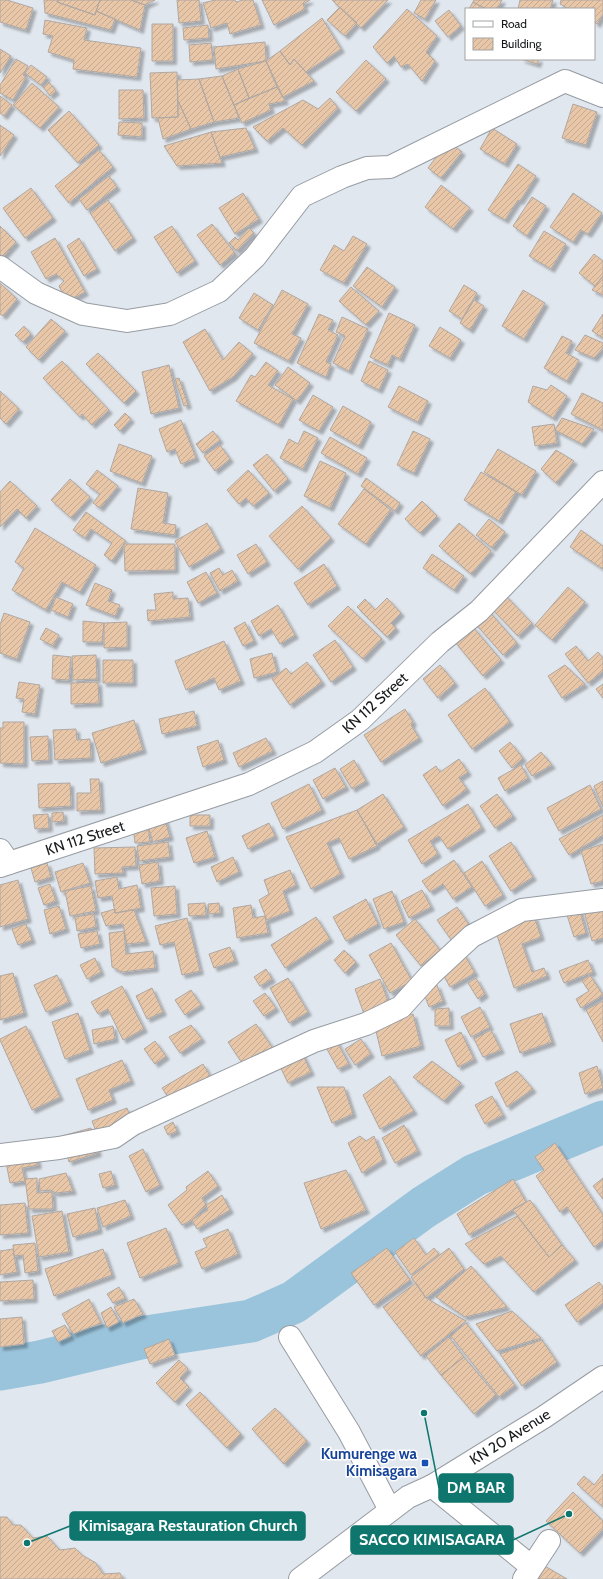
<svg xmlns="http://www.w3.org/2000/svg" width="603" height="1579" viewBox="0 0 603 1579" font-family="Cabin,sans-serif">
  <defs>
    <pattern id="building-hatch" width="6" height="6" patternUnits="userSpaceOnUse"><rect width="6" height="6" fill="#e8c6a8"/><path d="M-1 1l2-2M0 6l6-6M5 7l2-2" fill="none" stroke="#c6a990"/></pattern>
    <filter id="shadow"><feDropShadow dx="3.5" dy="3.5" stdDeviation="1" flood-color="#0004"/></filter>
  </defs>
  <rect width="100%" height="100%" fill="#e1e7ee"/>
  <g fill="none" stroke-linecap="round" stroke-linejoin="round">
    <path stroke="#9ac4dc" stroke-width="43" d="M0,1369L40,1362L140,1338L251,1321L294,1302L424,1207L475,1175L603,1122"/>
  </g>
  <path fill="url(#building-hatch)" stroke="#afa8a3" filter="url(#shadow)" d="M0,0H7L33,8L26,30L0,22Z
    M44,0H58L57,2L95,15L96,11L115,19L111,30L45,13Z
    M58,0H100L95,15L57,2Z
    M100,0H131L145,5L140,30L96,11Z
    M131,0H155L145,5Z
    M177,0H199L201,21L179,23Z
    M215,0H235L236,2L243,0H253L261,25L230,34L227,23L211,28L203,3Z
    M262,0H310L303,4L305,9L274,25Z
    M332,0H388L361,28Z
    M421,0H436L425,19L414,13Z
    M474,0H502L497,9H486L473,2Z
    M520,0H553L550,9H518Z
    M561,0H603V14L597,24L594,22V9H569L560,4Z
    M473,2L486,9H469Z
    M340,7L357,23L345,36L327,20Z
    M407,9L437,36L426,52L435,61L422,81L408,64L401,67L394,56L387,63L373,47Z
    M449,10L461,26L448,37L435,21Z
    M322,18L341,49L306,72L294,59L290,65L280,51Z
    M45,20L87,28L84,40L141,48L137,77L73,69L74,60L48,52L53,36L43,34Z
    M152,24H173V61H152Z
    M208,25L209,38L184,40L183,28Z
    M265,42L266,61L216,69L214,47Z
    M211,43L213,60L190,62L189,45Z
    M0,49L11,56L0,73Z
    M280,51L290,65L294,59L314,81L283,97L266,61Z
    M16,59L28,66L23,75L26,77L13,100L0,93V85Z
    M521,59H539L537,64Z
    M366,60L386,79L356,111L336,92Z
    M266,61L277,87L249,98L238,69Z
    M31,65L47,77L41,85L25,73Z
    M238,69L249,98L234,105L222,76Z
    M177,72L178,117L152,118L150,73Z
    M222,76L239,118L214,122L199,79Z
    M199,79L214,122L191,129L178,101L177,80Z
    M49,82L56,91L50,96L43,87Z
    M32,83L59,107L40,128L13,105Z
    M277,87L285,101L269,104L271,110L242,123L234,105Z
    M119,90H143L144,118L119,119Z
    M0,96L12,105L4,116L0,113Z
    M330,98L338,108L302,145L283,128L267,141L253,127L303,100L318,109Z
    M178,101L191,129L163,139L158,118L178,117Z
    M573,104L597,112L586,145L562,138Z
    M69,111L99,145L78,163L48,130Z
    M119,122L142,123V137L118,135Z
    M0,125L14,135L0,156Z
    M246,128L255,149L220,157L211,132Z
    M492,128L517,144L505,164L480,149Z
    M211,132L222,163L177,166L164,146Z
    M448,141L462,152L441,178L428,168Z
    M99,150L113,167L69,203L55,186Z
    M518,164L536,176L520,201L518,200L505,220L488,210Z
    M109,176L117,187L87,210L79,199Z
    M441,185L470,208L453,229L425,207Z
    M31,188L53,218L25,238L3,208Z
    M243,193L259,219L235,234L219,208Z
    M573,193L602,213L588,234L581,230L573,242L550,227Z
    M532,197L546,206L527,236L513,226Z
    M108,200L133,238L115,251L90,213Z
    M212,224L235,253L220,265L197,235Z
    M0,226L16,242L1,259L0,258Z
    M172,226L195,261L177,273L154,237Z
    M249,228L254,233L237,251L229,243L235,237L238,240Z
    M544,231L566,244L551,269L529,256Z
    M353,236L367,244L344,283L320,270L334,245L344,251Z
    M55,238L85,292L67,302L59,286L64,281L56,274L46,279L31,252Z
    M79,238L97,269L84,276L67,246Z
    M594,254L603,261V276L595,286L579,273Z
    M367,267L395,287L382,307L353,286Z
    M603,276V295L592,290Z
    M0,283L17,299L3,316L0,314Z
    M464,285L477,293L462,319L449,311Z
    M351,287L379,311L366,325L339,301Z
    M282,290L308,304L292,334L301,338L289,361L254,343Z
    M523,290L545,303L524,339L502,326Z
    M254,293L273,305L258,330L239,318Z
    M474,300L484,306L470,330L460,323Z
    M389,313L415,325L400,359L392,355L388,365L370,357Z
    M319,314L333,320L328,330L338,335L326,362L331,364L326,377L297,363Z
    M603,314V338L592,331Z
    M342,317L368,329L349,371L333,363L345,336L336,332Z
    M51,319L65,331L39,360L26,347Z
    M24,326L31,334L23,342L15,335Z
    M440,327L461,340L450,358L429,346Z
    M205,329L223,360L239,342L253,354L233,377L210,391L183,342Z
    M585,335L603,343V348L594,358L575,350Z
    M562,336L572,341L566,353L579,360L567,381L544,368Z
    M98,353L136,391L124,403L86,364Z
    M62,361L109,410L92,425L82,414L80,417L43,378Z
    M369,361L388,370L379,390L361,381Z
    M266,362L278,371L268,385L293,399L279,425L236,401L251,375L255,377Z
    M169,365L179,408L151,414L142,372Z
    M288,367L310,383L297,401L275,385Z
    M179,378L188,405L184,406L175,379Z
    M551,385L567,396L553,418L528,402L533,386L547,390Z
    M399,386L428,401L418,422L388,407Z
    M0,391L19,409L6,424L0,418Z
    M582,393L603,403V430L571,414Z
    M313,395L333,407L319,431L299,420Z
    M343,406L371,422L359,446L330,430Z
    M125,413L131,419L120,431L114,425Z
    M562,418L594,429L582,444L555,430Z
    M181,420L196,458L181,464L175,449L167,452L159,429Z
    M554,424L557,443L535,446L532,427Z
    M213,431L220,440L203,453L196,444Z
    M304,431L318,438L303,469L280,458L289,439L298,444Z
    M413,431L430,439L414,473L397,465Z
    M330,437L367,458L358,474L321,453Z
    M119,444L152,456L142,483L110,471Z
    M220,445L230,459L215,471L204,456Z
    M498,449L536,471L522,495L484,472Z
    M556,450L574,461L556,483L541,469Z
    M267,454L288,479L274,491L253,465Z
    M320,461L346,473L330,508L304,496Z
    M97,470L118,486L100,508L93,503L100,494L86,484Z
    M248,470L269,493L253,506L246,498L239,504L227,490Z
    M481,472L516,492L499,521L464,500Z
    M366,478L400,503L395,511L361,486Z
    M70,479L90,497L71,518L51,500Z
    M10,481L37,506L26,518L17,509L0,527V492Z
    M138,488L168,493L163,523L176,525L175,535L131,529Z
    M364,489L391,510L366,544L338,524Z
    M422,501L437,516L420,533L405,519Z
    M302,506L331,538L298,569L269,536Z
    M86,512L126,541L112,561L104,555L112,543L91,529L85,538L73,530Z
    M489,519L505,532L492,548L476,535Z
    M207,523L221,549L189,567L175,541Z
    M459,523L491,551L471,574L439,546Z
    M35,528L96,565L80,592L62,582L46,610L12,590L24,568L15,562Z
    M581,530L603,546V569L570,547Z
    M124,544H175V570L125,571Z
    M256,544L267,562L248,574L237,555Z
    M432,554L464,576L454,590L423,568Z
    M324,564L337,586L308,605L294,583Z
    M219,568L223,575L232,570L238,581L220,591L210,573Z
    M206,572L217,593L198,603L187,582Z
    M95,583L112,590L108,601L120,605L115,616L86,605Z
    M568,587L585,602L552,640L535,625Z
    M173,592V599L188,598L190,617L148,621L147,610H156L154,594Z
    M505,595L532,623L518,636L491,608Z
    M56,597L73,604L68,617L51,610Z
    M387,598L401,613L391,623L396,628L387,637L357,607L365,599L375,610Z
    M278,605L295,635L280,644L271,629L259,636L251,621Z
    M348,606L382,639L363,659L328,626Z
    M488,610L517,643L503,655L474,622Z
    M4,613L30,622L17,659L0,653V625Z
    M83,621L104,623L102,642H83Z
    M127,622V647L104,648V623Z
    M245,622L254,641L243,646L234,628Z
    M473,627L501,660L483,676L455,642Z
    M46,628L59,635L53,646L40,639Z
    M335,640L353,667L331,682L313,655Z
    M224,641L241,681L219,690L214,678L186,690L175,661Z
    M576,646L588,661L598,652L603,658V671L588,683L565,654Z
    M272,653L277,672L254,678L250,659Z
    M53,655L71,657L69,680L52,679Z
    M96,655L97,679L73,680L72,656Z
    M103,660H133V683H103Z
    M307,662L322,682L290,705L272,679L286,668L291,674Z
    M440,665L455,683L438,698L423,679Z
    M565,665L585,684L562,698L548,676Z
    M19,682L40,685L35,714L22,712L24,699L16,698Z
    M98,682L99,703L71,704V683Z
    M603,684V698L596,689Z
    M485,688L510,722L472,749L448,715Z
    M405,709L413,722L411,725L419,738L381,762L364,735Z
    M194,711L197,726L162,734L159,719Z
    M134,720L143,750L101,763L92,733Z
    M3,722H24V764L0,763V728H3Z
    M76,729L77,740L90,739L91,758L55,760L53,730Z
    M48,736L49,760L32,761L30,737Z
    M266,738L273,751L239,767L233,753Z
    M218,740L224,760L203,767L197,747Z
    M510,742L523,758L512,768L499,751Z
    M541,752L552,765L532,776L525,765Z
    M459,759L468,772L459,778L467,789L443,806L423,775L436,766L440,772Z
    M354,760L366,781L352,789L340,769Z
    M521,765L528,778L505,791L498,778Z
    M335,768L346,787L323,799L313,780Z
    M90,779H99L101,810L77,811V793H91Z
    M603,781V807L594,786Z
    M70,783L71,806L39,808L38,784Z
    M309,784L322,810L283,829L271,803Z
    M590,785L601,809L559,831L547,808Z
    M383,794L404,827L377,844L357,810Z
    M497,794L513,816L495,828L480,806Z
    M468,804L482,828L448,849L439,836L430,841L438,854L422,864L408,840Z
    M357,810L377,846L349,859L339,838L327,843L341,874L311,889L286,837Z
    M63,812L64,821L52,822V813Z
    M48,814L49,828L35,829L33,815Z
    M190,815H210V826H190Z
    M603,815V835L569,855L559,839Z
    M164,817L170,837L153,842L147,823Z
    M269,823L275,836L248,849L242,836Z
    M148,825L150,842L135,843L133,827Z
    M207,831L215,857L194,863L186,838Z
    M168,842L170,857L139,861L137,846Z
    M511,842L533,877L511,891L489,856Z
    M603,844V881L591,884L581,851Z
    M135,847L136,866L122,867L123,873L95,874L94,848Z
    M233,857L239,872L217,882L211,867Z
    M454,860L472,887L453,899L443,884L430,892L422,881Z
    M482,861L503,895L485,906L464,873Z
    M158,862L160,881L142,884L139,865Z
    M47,863L51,877L35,882L31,868Z
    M83,863L90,883L61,892L55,872Z
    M290,870L296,885L283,891L290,911L267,920L259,900L269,894L264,880Z
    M117,877L119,889L137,885L141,908L115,913L112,896L98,898L95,881Z
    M18,880L28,919L0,927V885Z
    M50,884L56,901L44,905L38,888Z
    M91,886L96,911L70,916L65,891Z
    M175,886L177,914L154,916L151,888Z
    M422,890L431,907L409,918L401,901Z
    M392,891L404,922L384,929L373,899Z
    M366,899L378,924L346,941L333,917Z
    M205,903L206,915L189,916L188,904Z
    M219,903L220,913L209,914L208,904Z
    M251,905L253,918L265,916L268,933L237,938L233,908Z
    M59,906L66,929L50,934L44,910Z
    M603,906V938L592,941L584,911Z
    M457,907L471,928L452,941L437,920Z
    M579,908L586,933L574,937L566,912Z
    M115,909V913L134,910L146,942L127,944L123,924L106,926L101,913Z
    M94,914L96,927L77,931L75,917Z
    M534,916L541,937L522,944L532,972L544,968L547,976L514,988L495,929Z
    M316,917L330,939L285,968L271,945Z
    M187,918L200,971L182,975L174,942L160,945L155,926Z
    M415,919L440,950L421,966L396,935Z
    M26,924L32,940L18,945L12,929Z
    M97,931L100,944L81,948L78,934Z
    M124,931L126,954L153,951L155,968L122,972L112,967L109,933Z
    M391,943L412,981L390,993L369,955Z
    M230,947L235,961L214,968L209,954Z
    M344,950L356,962L345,973L334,960Z
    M464,954L475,973L450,987L440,969Z
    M95,958L101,972L87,979L80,965Z
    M588,960L593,972L564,983L559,971Z
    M266,969L272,979L260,986L254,977Z
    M13,973L24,1013L0,1020V976Z
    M57,975L69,1002L46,1012L34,985Z
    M590,975L603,995L581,1008L576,999L589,991L582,981Z
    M288,978L308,1012L289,1023L270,988Z
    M476,978L485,994L478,999L468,983Z
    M380,979L389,1004L364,1014L355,989Z
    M437,985L443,1001L429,1007L423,991Z
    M122,986L144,1029L123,1040L108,1009L98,1014L91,1002Z
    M152,988L163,1012L147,1019L136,996Z
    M191,990L201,1005L185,1015L175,1000Z
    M265,993L276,1008L264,1016L253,1001Z
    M603,1001V1042L586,1010Z
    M480,1007L490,1027L471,1037L461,1017Z
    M449,1008L450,1026H435V1009Z
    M78,1013L90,1050L65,1059L52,1022Z
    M542,1013L552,1042L520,1053L510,1024Z
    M413,1014L421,1046L382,1056L374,1023Z
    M256,1024L272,1047L244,1066L228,1042Z
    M191,1025L202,1039L180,1053L169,1037Z
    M26,1026L60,1097L32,1110L0,1040V1039Z
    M113,1026L115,1039L94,1044L92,1030Z
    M329,1027L349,1064L338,1069L323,1042Z
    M491,1030L501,1050L483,1057L474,1039Z
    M461,1032L474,1059L458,1067L445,1040Z
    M361,1039L371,1054L355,1065L345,1049Z
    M155,1041L166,1056L155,1064L144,1049Z
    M296,1041L311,1072L288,1083L275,1056Z
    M122,1060L131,1081L109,1090L113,1100L88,1110L76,1079Z
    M432,1061L461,1083L444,1101L413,1077Z
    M203,1064L219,1091L170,1100L162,1088Z
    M597,1066L603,1088L585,1094L579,1073Z
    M517,1071L533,1089L507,1107L495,1083Z
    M390,1076L414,1111L380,1129L363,1095Z
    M317,1087H344L353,1114L332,1123Z
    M492,1096L503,1115L485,1124L475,1105Z
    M127,1108L135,1129L100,1142L92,1121Z
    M173,1122L177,1131L168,1135L164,1127Z
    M404,1125L418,1151L395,1163L382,1138Z
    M91,1128L98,1153L69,1162L62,1136Z
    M360,1136L366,1141L374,1136L383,1160L362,1173L348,1143Z
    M555,1143L603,1215V1241L594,1247L567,1207L560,1212L536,1176L544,1170L535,1157Z
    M143,1149L160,1185L146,1192L129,1156Z
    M35,1152L38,1165L22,1168L25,1181L10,1183L5,1157Z
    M346,1170L366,1210L321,1229L304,1183Z
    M111,1171L115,1185L103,1188L99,1174Z
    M208,1171L218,1186L202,1198L206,1205L192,1220L182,1225L168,1205L187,1190L186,1187Z
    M66,1173L73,1191L56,1193L50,1190L40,1191L39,1179Z
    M37,1178V1193L52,1192L53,1209H29L25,1179Z
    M603,1178V1199L593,1186Z
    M513,1179L526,1202L469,1235L457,1214Z
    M222,1195L230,1210L197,1229L192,1220L208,1210L206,1205Z
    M125,1200L131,1216L103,1227L97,1208Z
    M530,1200L562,1245L549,1257L513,1210Z
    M25,1203L28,1233L0,1235V1205Z
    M95,1208L99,1230L73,1237L67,1214Z
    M62,1211L69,1252L39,1257L32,1216Z
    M517,1216L549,1257L562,1245L575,1260L534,1292L501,1256L484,1264L465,1244Z
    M166,1228L179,1263L140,1278L127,1243Z
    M228,1229L238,1254L202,1269L195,1252L207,1247L203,1239Z
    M414,1238L426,1255L434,1248L439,1254L411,1275L395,1252Z
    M35,1243L38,1271L25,1273L23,1255L14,1256L13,1245Z
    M387,1248L410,1280L374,1305L351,1273Z
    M449,1248L464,1269L426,1298L411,1277Z
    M13,1249L17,1272L0,1275V1251Z
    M103,1249L112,1275L54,1296L45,1269Z
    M471,1266L507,1307L465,1317L436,1297Z
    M33,1280L34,1299L0,1301V1282Z
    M599,1282L603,1287V1303L577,1322L565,1305Z
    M416,1283L426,1298L466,1321L421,1356L383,1307Z
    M119,1287L125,1298L113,1303L107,1294Z
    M89,1299L101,1323L73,1334L62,1314Z
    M134,1299L143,1314L123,1323L114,1307Z
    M111,1307L119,1322L107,1328L101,1313Z
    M512,1311L541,1338L497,1351L476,1324Z
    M22,1317L24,1344L0,1347V1319Z
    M466,1323L515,1385L499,1397L451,1336Z
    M65,1325L71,1336L58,1342L52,1331Z
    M449,1337L464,1357L441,1375L426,1356Z
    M169,1339L175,1355L150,1364L144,1349Z
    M542,1340L557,1362L522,1386L500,1354Z
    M464,1357L496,1395L474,1414L441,1375Z
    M179,1360L188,1369L180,1378L189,1387L175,1402L156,1383Z
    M200,1392L241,1434L227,1448L186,1405Z
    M275,1408L307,1441L284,1464L252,1429Z
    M603,1474V1507L577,1484L584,1476L594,1485Z
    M573,1492L603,1521V1529L580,1553L546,1521Z
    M0,1517H7L13,1525H21L33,1538L47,1536L60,1550L75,1548L82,1555L96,1563L103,1574L120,1573L123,1579H0Z
    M543,1565L567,1579H535Z"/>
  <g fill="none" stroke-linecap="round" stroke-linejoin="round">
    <defs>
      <path id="minor" d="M0,267L36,293L83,314L127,321L170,314L219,291L255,257L302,196L342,177L367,168L390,167L565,81L603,96
        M0,850L9,863
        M0,1155L59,1148L114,1137L133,1124L314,1041L366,1024L401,1007L430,975L472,936L522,910L603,900
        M290,1337L349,1432L390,1510
        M432,1486L532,1567L524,1579
        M532,1567L549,1541"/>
      <path id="tertiary" d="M0,866L249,784L315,752L360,720L440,642L479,611L603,482"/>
      <path id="secondary" d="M300,1579L408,1497L432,1486L544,1417L603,1377"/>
    </defs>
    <use href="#minor" stroke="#979ca3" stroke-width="24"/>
    <use href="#tertiary" stroke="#979ca3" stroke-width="24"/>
    <use href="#secondary" stroke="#979ca3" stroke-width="24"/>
    <use href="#minor" stroke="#fff" stroke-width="22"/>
    <use href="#tertiary" stroke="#fff" stroke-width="22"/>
    <use href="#secondary" stroke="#fff" stroke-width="22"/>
  </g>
  <rect fill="#1a4fb4" stroke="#fff" stroke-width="1.5" x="421" y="1459" width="8" height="8" rx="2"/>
  <g text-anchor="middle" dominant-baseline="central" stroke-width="3" stroke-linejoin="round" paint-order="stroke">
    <g font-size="15" fill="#16181a" stroke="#fff">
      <text transform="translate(375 703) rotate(-42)">KN 112 Street</text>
      <text transform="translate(85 838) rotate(-18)">KN 112 Street</text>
      <text transform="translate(510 1437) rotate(-32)">KN 20 Avenue</text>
    </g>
    <g font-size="15" font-weight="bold" fill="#164399" stroke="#fff" text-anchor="end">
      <text x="417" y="1454">Kumurenge wa<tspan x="417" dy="17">Kimisagara</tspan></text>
    </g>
  </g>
  <path fill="none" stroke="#0f766e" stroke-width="1.5" d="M424 1413L439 1488M27 1543L70 1526M569 1514L513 1540"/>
  <g fill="#0f766e" stroke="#fff" stroke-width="1.5">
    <circle cx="424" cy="1413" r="4"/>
    <circle cx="27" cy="1543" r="4"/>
    <circle cx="569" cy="1514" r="4"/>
  </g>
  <g fill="#0f766e" stroke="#0f766e" stroke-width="1.5">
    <rect x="439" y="1474" width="74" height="28" rx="4"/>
    <rect x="70" y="1512" width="235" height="28" rx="4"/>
    <rect x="351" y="1526" width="162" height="28" rx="4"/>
  </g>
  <g font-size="16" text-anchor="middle" font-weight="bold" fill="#fff">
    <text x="476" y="1493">DM BAR</text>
    <text x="188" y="1531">Kimisagara Restauration Church</text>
    <text x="432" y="1545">SACCO KIMISAGARA</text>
  </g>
  <rect x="465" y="8" width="130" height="52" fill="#ffffff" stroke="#a2a3a3"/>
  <rect x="473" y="21" width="20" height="6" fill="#ffffff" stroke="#a2a3a3"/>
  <text x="501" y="28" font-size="12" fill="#16181a">Road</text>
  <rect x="473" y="38" width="20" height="12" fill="url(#building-hatch)" stroke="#a2a3a3"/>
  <text x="501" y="48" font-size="12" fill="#16181a">Building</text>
</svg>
